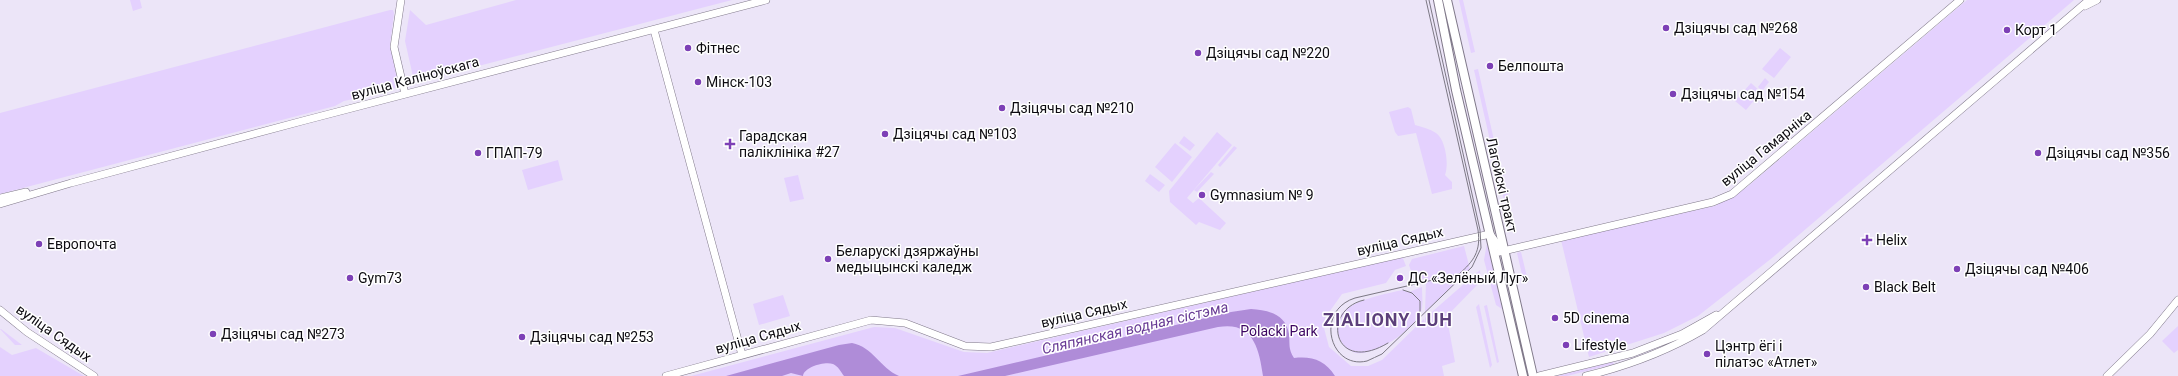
<svg xmlns="http://www.w3.org/2000/svg" width="2178" height="376" viewBox="0 0 2178 376" font-family="Roboto,sans-serif">
  <rect width="100%" height="100%" fill="#ece5f8"/>
  <path fill="#e4d1fe" d="M130,0H140L142,8L133,11Z
    M516,0H732L421,81H414L405,41L410,10L426,25Z
    M1459,0H1463L1475,52L1471,53Z
    M1967,0H2074L1772,258L1698,316L1664,333L1589,357L1561,240L1715,206L1746,188Z
    M390,10H393L394,13L390,45L398,84L393,90L344,101L335,106L0,194V113Z
    M1780,48L1791,57L1774,78L1762,69Z
    M1478,69L1500,167H1496L1474,70Z
    M1765,78L1769,82L1762,91L1758,87Z
    M1751,83L1761,92L1746,110L1735,101Z
    M1408,107L1411,109L1415,125C1422,127 1430,129 1436,133C1446,140 1449,165 1445,175L1452,182V189L1432,194L1416,133L1398,136L1395,132L1389,112Z
    M1217,132L1232,145L1187,198L1193,203L1199,198L1226,223L1220,230L1199,222L1196,225L1170,202L1169,191Z
    M1184,136L1195,145L1190,151L1179,143Z
    M1175,143L1192,157L1172,182L1155,167Z
    M1234,146L1237,148L1220,167L1218,165Z
    M558,160L563,180L528,190L522,170Z
    M1211,172L1214,174L1197,192L1194,190Z
    M1503,172L1510,204L1505,205L1498,173Z
    M1150,174L1165,185L1159,192L1145,181Z
    M798,175L804,199L790,202L784,178Z
    M1487,243L1502,309L1496,305L1484,260Z
    M1464,246L1470,269L1425,312L1426,282L1428,281V278L1414,280L1409,265L1412,259Z
    M1521,252L1528,281L1524,283L1517,253Z
    M1402,256L1406,266L1395,270L1386,283L1342,294L1325,318L1324,328L1329,347L1351,366H1368L1382,360L1424,319L1425,326V318L1480,270L1481,281L1441,322L1447,318L1455,362L1442,366L1444,376H691L874,327L895,328L964,352L987,353L1382,262Z
    M1422,287C1422,294 1423,302 1422,308C1419,327 1376,356 1356,353C1348,351 1342,345 1339,337C1326,303 1381,295 1403,290L1409,292Z
    M783,295L790,316L759,325L753,304Z
    M1479,304L1492,365L1490,368L1476,307Z
    M1487,305L1499,362L1497,363L1484,306Z
    M2178,326V350L2174,353L2162,341Z
    M0,329H1L22,345H15Z
    M0,347L12,355L36,348L84,376H0Z
    M1613,362L1614,364L1567,376H1557Z"/>
  <path fill="#af8cd8" d="M1251,309C1268,310 1286,314 1289,334C1290,344 1288,349 1294,358C1312,356 1325,360 1335,376H1263C1259,348 1253,321 1218,327L1005,376H958L1231,312Z
    M852,343C873,347 880,368 899,376H844C841,372 838,366 833,364C825,361 804,367 803,376L791,373L782,376H726L839,345Z"/>
  <g fill="none" stroke-linecap="round" stroke-linejoin="round">
    <defs>
      <path id="secondary" d="M401,0L394,47L405,94
        M2085,6L2097,0
        M654,30L742,355
        M0,198L26,192
        M0,204L71,183L306,120L766,0
        M1499,252L1713,202L1732,194L1960,0
        M0,310L27,332L94,376
        M666,376L871,320L905,323L965,346L991,347L1490,234L1497,244L1503,250
        M1539,376L1633,353L1682,334L1716,315
        M1586,376C1627,366 1667,351 1703,330L2089,0
        M2107,376L2150,334L2178,300"/>
      <path id="primary" d="M1438,0L1456,90L1523,376
        M1447,0L1533,376"/>
    </defs>
    <use href="#secondary" stroke="#80798a" stroke-width="8"/>
    <use href="#primary" stroke="#80798a" stroke-width="10"/>
    <use href="#secondary" stroke="#fff" stroke-width="7"/>
    <use href="#primary" stroke="#fff" stroke-width="8"/>
    <path stroke="#7c7884" stroke-width="1" d="M1426,0L1478,230C1481,251 1474,261 1459,274L1355,298C1314,311 1330,370 1367,361C1372,359 1377,356 1382,354L1472,267L1481,248L1480,230L1429,0
      M1403,290L1412,293L1420,301V311L1417,319
      M1364,300C1320,310 1333,376 1388,343"/>
  </g>
  <g fill="#7d40b6" stroke="#fff" stroke-width="1.5">
    <circle cx="1666" cy="28" r="4"/>
    <circle cx="2007" cy="30" r="4"/>
    <circle cx="688" cy="48" r="4"/>
    <circle cx="1198" cy="53" r="4"/>
    <circle cx="1490" cy="66" r="4"/>
    <circle cx="698" cy="82" r="4"/>
    <circle cx="1673" cy="94" r="4"/>
    <circle cx="1002" cy="108" r="4"/>
    <circle cx="885" cy="134" r="4"/>
    <path d="M728 138h4v4h4v4h-4v4h-4v-4h-4v-4h4z"/>
    <circle cx="478" cy="153" r="4"/>
    <circle cx="2038" cy="153" r="4"/>
    <circle cx="1202" cy="195" r="4"/>
    <path d="M1865 234h4v4h4v4h-4v4h-4v-4h-4v-4h4z"/>
    <circle cx="39" cy="244" r="4"/>
    <circle cx="828" cy="259" r="4"/>
    <circle cx="1957" cy="269" r="4"/>
    <circle cx="350" cy="278" r="4"/>
    <circle cx="1400" cy="278" r="4"/>
    <circle cx="1866" cy="287" r="4"/>
    <circle cx="1555" cy="318" r="4"/>
    <circle cx="213" cy="334" r="4"/>
    <circle cx="522" cy="337" r="4"/>
    <circle cx="1566" cy="345" r="4"/>
    <circle cx="1707" cy="354" r="4"/>
  </g>
  <g text-anchor="middle" dominant-baseline="central" stroke-width="3" stroke-linejoin="round" paint-order="stroke">
    <g font-size="14" fill="#0d0b11" stroke="#fff" text-anchor="start">
      <text x="1674" y="28">Дзіцячы сад №268</text>
      <text x="2015" y="30">Корт 1</text>
      <text x="696" y="48">Фітнес</text>
      <text x="1206" y="53">Дзіцячы сад №220</text>
      <text x="1498" y="66">Белпошта</text>
      <text x="706" y="82">Мінск-103</text>
      <text x="1681" y="94">Дзіцячы сад №154</text>
      <text x="1010" y="108">Дзіцячы сад №210</text>
      <text x="893" y="134">Дзіцячы сад №103</text>
      <text x="739" y="136">Гарадская<tspan x="739" dy="16">паліклініка #27</tspan></text>
      <text x="486" y="153">ГПАП-79</text>
      <text x="2046" y="153">Дзіцячы сад №356</text>
      <text x="1210" y="195">Gymnasium № 9</text>
      <text x="1876" y="240">Helix</text>
      <text x="47" y="244">Европочта</text>
      <text x="836" y="251">Беларускі дзяржаўны<tspan x="836" dy="16">медыцынскі каледж</tspan></text>
      <text x="1965" y="269">Дзіцячы сад №406</text>
      <text x="358" y="278">Gym73</text>
      <text x="1408" y="278">ДС «Зелёный Луг»</text>
      <text x="1874" y="287">Black Belt</text>
      <text x="1563" y="318">5D cinema</text>
      <text x="221" y="334">Дзіцячы сад №273</text>
      <text x="530" y="337">Дзіцячы сад №253</text>
      <text x="1574" y="345">Lifestyle</text>
      <text x="1715" y="346">Цэнтр ёгі і<tspan x="1715" dy="16">пілатэс «Атлет»</tspan></text>
    </g>
    <g font-size="14" fill="#0d0b11" stroke="#fff">
      <text transform="translate(415 78) rotate(-15)">вуліца Каліноўскага</text>
      <text transform="translate(1766 148) rotate(-39)">вуліца Гамарніка</text>
      <text transform="translate(1502 185) rotate(77)">Лагойскі тракт</text>
      <text transform="translate(1400 241) rotate(-13)">вуліца Сядых</text>
      <text transform="translate(1084 313) rotate(-13)">вуліца Сядых</text>
      <text transform="translate(54 333) rotate(35)">вуліца Сядых</text>
      <text transform="translate(758 337) rotate(-16)">вуліца Сядых</text>
    </g>
    <g font-size="14" fill="#3c0562" stroke="#fff">
      <text x="1279" y="331">Polacki Park</text>
    </g>
    <g font-size="15" font-style="italic" fill="#693c96" stroke="#fff">
      <text transform="translate(1135 328) rotate(-13)">Сляпянская водная сістэма</text>
    </g>
    <g font-size="18" font-weight="bold" letter-spacing="1" fill="#5c3f7b" stroke="#fff">
      <text x="1388" y="319">ZIALIONY LUH</text>
    </g>
  </g>
</svg>
